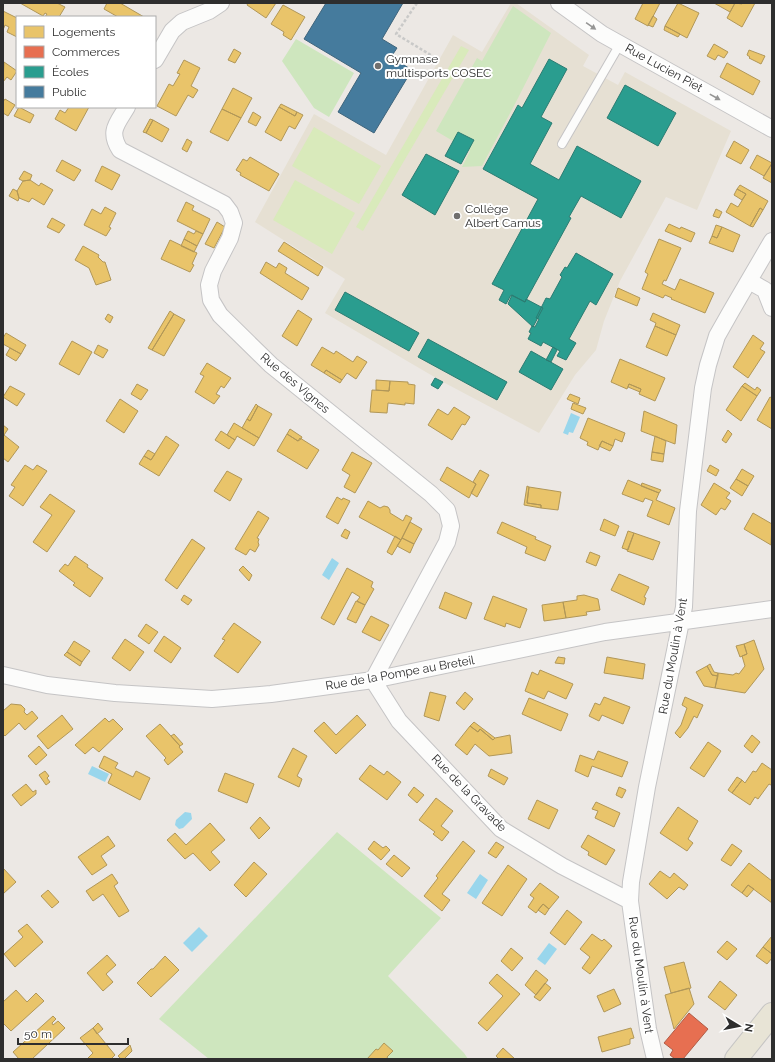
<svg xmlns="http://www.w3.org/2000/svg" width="775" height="1062" viewBox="0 0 775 1062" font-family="Raleway,sans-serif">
  <rect width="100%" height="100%" fill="#ece8e4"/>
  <path fill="#e6e0d3" d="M511,3H516L589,55L583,66L618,85L625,72L731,131L697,210L666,197L620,281L604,321L596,350L575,375L539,433L443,382L325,313L345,279L255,222L314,114L386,155L453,35L482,52Z"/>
  <path fill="#cee6be" d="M513,6L551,33L517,100L482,166L462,167L470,151L436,131L477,58L482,61Z
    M296,39L354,73L329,117L314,108L282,61Z
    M337,832L441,918L388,976L464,1053L468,1059H209L159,1019Z"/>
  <path fill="#d9eabb" d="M461,46L469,50L363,231L356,227Z
    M314,127L381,166L359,204L292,166Z
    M295,180L355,213L332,254L273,220Z"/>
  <path fill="#99d6ec" d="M571,413L580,417L573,433L569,432L568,435L563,433Z
    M332,558L339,563L329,580L322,575Z
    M92,766L109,774L105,782L88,774Z
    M185,812L191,813L192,819L183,828L179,829L175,825L176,820Z
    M480,874L488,880L476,899L467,893Z
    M199,927L208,936L192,952L183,943Z
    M549,943L557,949L545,965L537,959Z"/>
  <path fill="#e9c46a" stroke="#b19758" d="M20,3H57L65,7L59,17H45L47,14L45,13L43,16Z
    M107,3H120L144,17H118L104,9Z
    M248,3H276L266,18L247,5Z
    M643,3H660L648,26L635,19Z
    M678,3L699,13L687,38L665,26Z
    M714,3H735L730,12Z
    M735,3L742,4L743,3H755L742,27L727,18Z
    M283,5L305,17L291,40L283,35L284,32L271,24Z
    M3,11L17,18V37L7,32L9,27L5,25L3,30Z
    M653,16L657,19L653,27L648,25Z
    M665,26L680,34L678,37L664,30Z
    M714,44L728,52L724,58L718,55L715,60L707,56Z
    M234,49L241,53L235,63L228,60Z
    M749,50L765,56L761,64L749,58L750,57L747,55Z
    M184,60L200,68L191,86L198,90L193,98L188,95L176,116L157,106L169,84L173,86L180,74L177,73Z
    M4,62L17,71L11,80L7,77L3,82Z
    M727,63L760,81L753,95L720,77Z
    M233,88L252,98L241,118L222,109Z
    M5,99L15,105L8,116L3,113V102Z
    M281,104L297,112L295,116L279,107Z
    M19,107L34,115L30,123L14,116Z
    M69,107H89L76,131L55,119L60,110L65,113Z
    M279,107L295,116L297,112L303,115L295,129L289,126L281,141L265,132Z
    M222,109L241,118L228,141L210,132Z
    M253,112L261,117L256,126L248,122Z
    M150,119L153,120L146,133L143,132Z
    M153,120L169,129L162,142L146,133Z
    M187,139L192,142L187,152L182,149Z
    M734,141L749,150L741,164L726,156Z
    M757,155L772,163L764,176L750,168Z
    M250,157L279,174L269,191L240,175L241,173L236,170L243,159L247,161Z
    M62,160L81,170L74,181L56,171Z
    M771,165L772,166V183L763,178Z
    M102,166L120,175L112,190L95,181Z
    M24,171L32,175L30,180L23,181L19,179Z
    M30,180L39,186L41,183L53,190L44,205L32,198L29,202L19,198L17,191L23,181Z
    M740,185L768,201L763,210L760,208L750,226L726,212L731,203L738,207L746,194L737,189Z
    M13,189L17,191L19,198L18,201L9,196Z
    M737,189L746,194L742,200L734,195Z
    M186,202L194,206L192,210L210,219L203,234L177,221Z
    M105,207L116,213L109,227L111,228L106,236L84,225L92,209L101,214Z
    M760,208L763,210L753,227L750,226Z
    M716,209L722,212L719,218L713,216Z
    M52,218L65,225L59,233L47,227Z
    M217,222L225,227L214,248L205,244Z
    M669,224L680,229L681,227L695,233L691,242L665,231Z
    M716,225L722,227L717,238L712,236Z
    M722,227L740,235L733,252L709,243L712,236L717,238Z
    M188,231L194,234L196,231L203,234L197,246L184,239Z
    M184,239L197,246L194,252L181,246Z
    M659,239L681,248L666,281L664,280L662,284L675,290L680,279L714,293L705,313L671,299L672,298L665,295L663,298L642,289L648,274L645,272Z
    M170,240L197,253L192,264L194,265L190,272L161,259Z
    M284,242L323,267L318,276L278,251Z
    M83,246L99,255L98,257L103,262H105L111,280L96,285L89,268L75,260Z
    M266,262L276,268L279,263L287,268L285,273L309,288L302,300L260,273Z
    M618,288L640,298L637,306L615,297Z
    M298,310L312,319L297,346L282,336Z
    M170,311L174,314L152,350L148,348Z
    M653,313L680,325L676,335L655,326L656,323L650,320Z
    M108,314L113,317L110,323L105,319Z
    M174,314L185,320L164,356L152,350Z
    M655,326L676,335L667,356L646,347Z
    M6,333L26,345L21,354L3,344V338Z
    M753,335L764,343L760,349L765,352L748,378L733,367Z
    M72,341L92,352L79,375L59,364Z
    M98,345L108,350L103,358L94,353Z
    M322,347L334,354L336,351L353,362L357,356L367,362L356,379L347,373L342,380L326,370L324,373L311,365Z
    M10,348L21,354L16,361L6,355Z
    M620,359L665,378L655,401L639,394L641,389L629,384L627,389L611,382Z
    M207,363L231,378L224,388L221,386L216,394L220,396L214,404L195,392L204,376L200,374Z
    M326,370L342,380L340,383L324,373Z
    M376,380L390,381L389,391L376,390Z
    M390,381L408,382V384L415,385L414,404L405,403V405L388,403L387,413L370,412L372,390L389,391Z
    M745,383L755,390L757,387L761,390L757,396L742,386Z
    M137,384L148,390L141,400L131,394Z
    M629,384L641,389L640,392L628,387Z
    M10,386L25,394L17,406L3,397Z
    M742,386L757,396L741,421L726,410Z
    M570,394L580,398L578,404L567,399Z
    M770,397L772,398V429L757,420Z
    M120,399L138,411L124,433L106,421Z
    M573,403L586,408L583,414L571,409Z
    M256,404L258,406L250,421L247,419Z
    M258,406L272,414L259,438L242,428L247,419L250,421Z
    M454,407L470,417L465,425L462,424L452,440L428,425L438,409L448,415Z
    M644,411L677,425L675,444L641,431Z
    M588,418L625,433L622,442L615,439L613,446L602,441L598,450L587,445L588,442L580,438Z
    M234,423L259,438L254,446L237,436L235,440L227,435Z
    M3,425L8,429L4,435L19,447L8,462L3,458Z
    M290,429L302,437L301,439L298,441L287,434Z
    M728,430L732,434L726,443L722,440Z
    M221,431L235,440L229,449L215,440Z
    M287,434L298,441L300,438L319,450L307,469L277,451Z
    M166,436L179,445L159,476L139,464L144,456L151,460Z
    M655,436L666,441L664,454L652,452Z
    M602,441L613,446L610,451L599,446Z
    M148,450L155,454L151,460L144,456Z
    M352,452L372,463L355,493L344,487L350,475L342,470Z
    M652,452L664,454L663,462L651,460Z
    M25,465L33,470L37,465L47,471L23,506L9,496L15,487L11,485Z
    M710,465L719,470L716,476L707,471Z
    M447,467L476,484L469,498L440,480Z
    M742,469L754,476L748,486L736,479Z
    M480,470L489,475L477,497L471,493L476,484L473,482Z
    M227,471L242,479L230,501L214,491Z
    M736,479L748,486L742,496L730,488Z
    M628,480L659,493L656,500L675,508L669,525L647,516L653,501L645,498L643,502L622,494Z
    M642,483L661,490L659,493L641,486Z
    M714,483L730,493L726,498L731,501L725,510L721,508L716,515L701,505Z
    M527,486L529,487L527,503L541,505V508L524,505Z
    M529,487L561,492L558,510L541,508V505L527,503Z
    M50,494L75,511L47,552L33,542L52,515L40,507Z
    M337,497L342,500L343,498L350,501L338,524L326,517Z
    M368,501L380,508L384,506L388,507L390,510V513L403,521L406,515L412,518L401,540L359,517Z
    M258,511L269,518L257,538L259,539L258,542L259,545L255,552L250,549L246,555L235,549Z
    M753,513L772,524L771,545L744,529Z
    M604,519L619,526L615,536L600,530Z
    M410,522L422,529L414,544L402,538Z
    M502,522L536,537L535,539L551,546L545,561L525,553L527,547L497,533Z
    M345,529L350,532L347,539L341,536Z
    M628,531L634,533L628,550L622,548Z
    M634,533L660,542L653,560L627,551Z
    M395,536L401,540L392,555L387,552Z
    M402,538L414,544L410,553L397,546Z
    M192,539L205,548L177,589L165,580Z
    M590,552L600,556L596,566L586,562Z
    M75,556L88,565L87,567L103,578L90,597L73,585L75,583L59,571L65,564L68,566Z
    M243,566L252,575L249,581L239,570Z
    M347,568L373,582L371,587L374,589L365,605L357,601L360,597L352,592L334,625L321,618Z
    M619,574L649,587L644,597L646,598L644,605L611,590Z
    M445,592L472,603L466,619L439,608Z
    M184,595L192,600L188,605L181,600Z
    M584,595L598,599L600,610L586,612L587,615L566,618L563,602L577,600V596Z
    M493,596L527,609L520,628L506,623L505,627L484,619Z
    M356,601L365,605L356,623L347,619Z
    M563,602L566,618L544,621L542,605Z
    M371,616L389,625L380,641L362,632Z
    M234,623L261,642L238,673L214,656L225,640L222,639Z
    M146,624L158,632L149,644L138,636Z
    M164,636L181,648L171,663L154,651Z
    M125,639L144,652L130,671L112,658Z
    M754,640L764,669L745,693L715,688L718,673L733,675L736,673L739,674L745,666L742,656L747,654L744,644Z
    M74,641L90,651L82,662L67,652Z
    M744,644L747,654L740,657L736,646Z
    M67,652L82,662L80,666L64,655Z
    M558,657L565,658L564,664L555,663Z
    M607,657L645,664L643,679L604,673Z
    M710,664L714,672L718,673V676L712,675L707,666Z
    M707,666L712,675L718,676L715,688L704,686L696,672Z
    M540,670L573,684L566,699L548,691L544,699L525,691L532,672L538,675Z
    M430,692L446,696L439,721L424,716Z
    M465,692L473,699L464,710L456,703Z
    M604,697L630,707L623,724L602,715L599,721L589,716L595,703L600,705Z
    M685,697L703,705L697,718L694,716L688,728L680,738L675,733L681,725L687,708L682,705Z
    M529,698L568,714L561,731L522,714Z
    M11,704L21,705L25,709L24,712L27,715L32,711L38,718L25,730L19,723L5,736L3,734V711Z
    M62,715L73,729L48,749L37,736Z
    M357,715L366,725L336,754L314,731L324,722L336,735Z
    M105,718L109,722L113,719L123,729L99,752L93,747L85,754L75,745Z
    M474,722L495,738L493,740L480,729L478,732L470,726Z
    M160,724L180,746L179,747L183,752L168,765L164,760L166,758L146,736Z
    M470,726L478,732L480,729L493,740L495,738L510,735L512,753L489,756L475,744L467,755L455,745Z
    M174,734L183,744L180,746L171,736Z
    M752,735L760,742L752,753L744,746Z
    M708,742L721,751L704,777L690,768Z
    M39,746L47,755L36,765L28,756Z
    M293,748L307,756L297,776L302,779L299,787L278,777Z
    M598,751L628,762L622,777L592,766L588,777L575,771L580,755L594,760Z
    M104,756L118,763L115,768L133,777L136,771L150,778L140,800L108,783L112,774L99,767Z
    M762,763L772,770V784L771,785L769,784L758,799L755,797L750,805L732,793L742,780L745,783L753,771L756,772Z
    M370,765L384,775L387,771L401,782L387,800L359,779Z
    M491,769L508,778L504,785L488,776Z
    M45,771L49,776L47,778L50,782L46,785L39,775Z
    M225,773L254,784L247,803L218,791Z
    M737,777L742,780L732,793L728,790Z
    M26,784L33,792L36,790V794L21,806L12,795Z
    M414,787L424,795L417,803L408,795Z
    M619,787L626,790L622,798L616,795Z
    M436,798L453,811L441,826L449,832L442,841L433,834L435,832L419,820Z
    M537,800L558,810L549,829L528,819Z
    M596,802L620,813L614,827L595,818L598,811L592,809Z
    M678,807L698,821L688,839L693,843L687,851L660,833Z
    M260,817L270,828L259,839L250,828Z
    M210,823L225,840L211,852L220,862L210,871L193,853L185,859L167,840L175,833L186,845Z
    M588,835L615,850L606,865L588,855L589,852L581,847Z
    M108,836L115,846L101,856L107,865L92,875L78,857Z
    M374,841L383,848L386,846L390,850L381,860L368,849Z
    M463,841L475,851L442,894L450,900L442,911L424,896L438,878L436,876Z
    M496,842L504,847L496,858L488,853Z
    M732,844L742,851L731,866L721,860Z
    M394,855L410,868L402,877L386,864Z
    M254,862L267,874L246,897L234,885Z
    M749,863L772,881V903L748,885L742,893L731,885Z
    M508,865L527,879L502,916L482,903Z
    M3,868L16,882L3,894Z
    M660,871L670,878L674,873L688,885L684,890L679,887L667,899L649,884Z
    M112,874L118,883L114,886L129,911L119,917L103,894L93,901L86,891Z
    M540,883L559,897L549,909L543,904L536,913L528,907L534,898L530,895Z
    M748,885L754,889L747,897L742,893Z
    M48,890L59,902L52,908L41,896Z
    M543,904L549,909L545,915L538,910Z
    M567,910L582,922L565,945L550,933Z
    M27,924L43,942L15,967L4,954L23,937L18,931Z
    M592,934L602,941L604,939L612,946L590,974L582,968L590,957L580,949Z
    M772,936V954L763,947Z
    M727,941L737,949L727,960L717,952Z
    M763,947L772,954V958L767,964L756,956Z
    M511,948L523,958L512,971L501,961Z
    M107,955L116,965L106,974L113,982L103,991L87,973Z
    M165,956L179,970L151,997L137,983L151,969H153Z
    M684,962L691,988L671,993L664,967Z
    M536,970L548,980L536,995L525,985Z
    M497,974L520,994L487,1031L478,1023L503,996L489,983Z
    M720,981L737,995L725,1010L708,997Z
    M545,983L551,988L540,1001L534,997Z
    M689,988L694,1004L674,1029L665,995Z
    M614,989L621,1004L604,1012L597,996Z
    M16,990L27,1002L36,993L44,1001L11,1031L3,1023V1002Z
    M53,1016L56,1019L52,1023L53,1025L58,1021L65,1028L32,1059H19L13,1052Z
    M98,1023L103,1029L97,1034L93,1028Z
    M93,1028L115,1055L111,1059H87L93,1053L80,1038Z
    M631,1028L634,1038L630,1039V1044L602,1052L598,1037Z
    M384,1043L393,1051L387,1057L388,1059H367L376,1049L378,1050Z
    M130,1045L132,1051L124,1059H121L118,1056Z
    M503,1048L515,1059H499L496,1056Z"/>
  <path fill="#e76f51" stroke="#b05c46" d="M689,1013L708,1029L683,1059H675L670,1055L673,1050L664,1043Z"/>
  <path fill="#2a9d8f" stroke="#2b7c72" d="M549,59L567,69L541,117L552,123L530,164L559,180L577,146L641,181L621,218L581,196L569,217L571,218L525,302L511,295L506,304L499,300L504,290L492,284L538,199L483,169L518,105L522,108Z
    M625,85L676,113L658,146L607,118Z
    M458,132L474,140L461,164L445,156Z
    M426,154L459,171L435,215L402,195Z
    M576,253L613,274L596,305L590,301L569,339L576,343L566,360L557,356L560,351L543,342L541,346L528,339L531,333L529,332L532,326L535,327L539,319L536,318L546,298L550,299L562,277L560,275L565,267L567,268Z
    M345,292L419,333L409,351L335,310Z
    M512,295L525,302L526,299L543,308L533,327L508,304Z
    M428,339L507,382L497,400L418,357Z
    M553,347L557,350L551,362L546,360Z
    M531,351L563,369L551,390L519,372Z
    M435,378L443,382L438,389L431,385Z"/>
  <path fill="#457b9d" stroke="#3e647c" d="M326,3H403L382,39L397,48L391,57L412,70L374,133L338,112L361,73L304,39Z"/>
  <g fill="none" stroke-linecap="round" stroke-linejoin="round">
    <defs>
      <path id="service" d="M562,144L620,44"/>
      <path id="minor" d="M559,3L602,34L772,129
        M155,60L172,31L182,22L209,11L221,3
        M127,107C117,124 108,131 120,150L224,204L230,212L234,223L230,238L213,271L209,285L211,300L220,315L271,365L431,494L447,510L451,526L447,542L373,680L399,721L501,829L562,866L630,901
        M749,281L765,290L772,308
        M3,675L47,685L115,693L212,699L271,694L373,680L605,632L772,609
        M655,1059L648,1029L635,938L630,901L631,882L647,787L684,607L688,511L703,388L708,365L717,336L730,313L772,241"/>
      <path id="primary" d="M736,1059L772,1014"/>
    </defs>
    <use href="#service" stroke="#c5c4c5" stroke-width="10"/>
    <use href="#minor" stroke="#c5c4c5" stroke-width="18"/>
    <use href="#primary" stroke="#c6c5c4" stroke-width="24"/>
    <path stroke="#c9c9c8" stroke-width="2.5" stroke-dasharray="3 2" stroke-linecap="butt" d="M417,3L396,34L439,60"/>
    <use href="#service" stroke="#fcfcfb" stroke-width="8"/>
    <use href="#minor" stroke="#fcfcfb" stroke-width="16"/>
    <use href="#primary" stroke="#e8e4d6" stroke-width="22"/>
  </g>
  <defs><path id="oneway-solid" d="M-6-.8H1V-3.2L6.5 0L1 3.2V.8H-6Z"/></defs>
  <g fill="#959594">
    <use href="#oneway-solid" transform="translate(591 26) rotate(35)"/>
    <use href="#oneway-solid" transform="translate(715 97) rotate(29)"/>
  </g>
  <g fill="#706f6e" stroke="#fff" stroke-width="1.5">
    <circle cx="378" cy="66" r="4"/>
    <circle cx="457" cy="216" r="4"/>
  </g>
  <g text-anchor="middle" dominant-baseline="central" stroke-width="4" stroke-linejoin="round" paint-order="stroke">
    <g font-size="12" fill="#2e2e2e" stroke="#fff" text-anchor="start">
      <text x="386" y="59">Gymnase<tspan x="386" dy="14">multisports COSEC</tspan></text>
      <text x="465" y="209">Collège<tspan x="465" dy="14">Albert Camus</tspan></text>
    </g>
    <g font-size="12" fill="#2e2e2e" stroke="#fff">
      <text transform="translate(664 68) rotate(29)">Rue Lucien Piet</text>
      <text transform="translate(295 383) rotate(40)">Rue des Vignes</text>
      <text transform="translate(673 656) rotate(-80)">Rue du Moulin à Vent</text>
      <text transform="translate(400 673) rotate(-10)">Rue de la Pompe au Breteil</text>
      <text transform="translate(469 793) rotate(46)">Rue de la Gravade</text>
      <text transform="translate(641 975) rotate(82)">Rue du Moulin à Vent</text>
    </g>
  </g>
  <rect width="775" height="1062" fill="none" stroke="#2e2e2e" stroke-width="8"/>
  <rect x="16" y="16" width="140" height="92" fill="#ffffff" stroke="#ababab"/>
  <rect x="24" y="26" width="20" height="12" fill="#e9c46a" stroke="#ababab"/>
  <text x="52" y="36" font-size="12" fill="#2e2e2e">Logements</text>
  <rect x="24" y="46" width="20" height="12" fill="#e76f51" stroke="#ababab"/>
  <text x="52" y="56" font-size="12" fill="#2e2e2e">Commerces</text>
  <rect x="24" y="66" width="20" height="12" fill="#2a9d8f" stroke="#ababab"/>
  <text x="52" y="76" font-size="12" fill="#2e2e2e">Écoles</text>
  <rect x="24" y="86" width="20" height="12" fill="#457b9d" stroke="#ababab"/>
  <text x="52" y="96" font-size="12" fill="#2e2e2e">Public</text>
  <g transform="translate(739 1026) rotate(100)" stroke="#ffffff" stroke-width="3" paint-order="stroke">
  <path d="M0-3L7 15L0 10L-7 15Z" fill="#2e2e2e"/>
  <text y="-6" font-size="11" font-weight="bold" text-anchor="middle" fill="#2e2e2e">N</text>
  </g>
  <path d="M18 1038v6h110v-6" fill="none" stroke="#2e2e2e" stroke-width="2"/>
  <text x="24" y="1038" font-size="12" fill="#2e2e2e" stroke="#ffffff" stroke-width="3" paint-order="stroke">50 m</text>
</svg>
